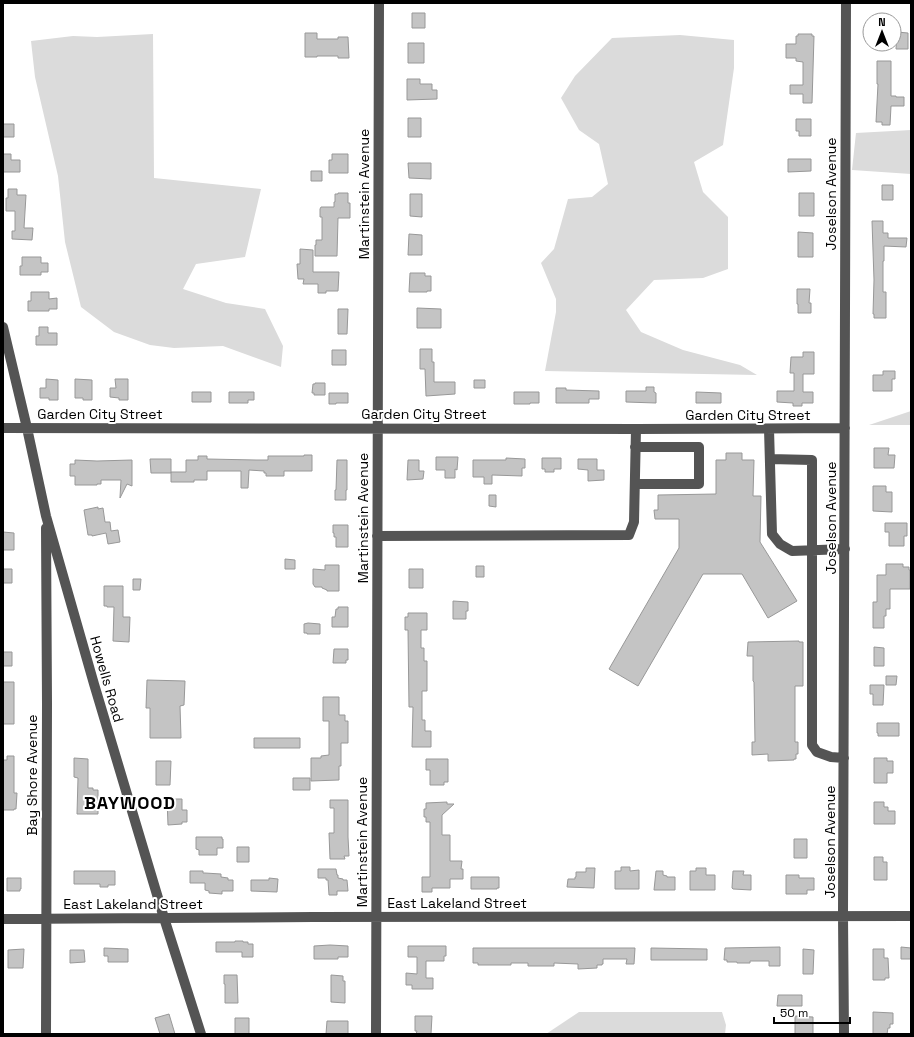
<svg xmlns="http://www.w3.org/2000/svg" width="914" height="1037" viewBox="0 0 914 1037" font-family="'Space Grotesk',sans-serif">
  <rect width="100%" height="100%" fill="#fff"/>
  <path fill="#dbdbdb" d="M153,34L154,178L261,189L245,257L196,264L183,289L226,303L265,309L283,346L281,367L223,346L174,348L150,345L114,332L81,307L65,242L58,176L35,77L31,41L73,36L97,37Z
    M680,35L734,40V68L723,145L694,162L703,192L728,217V269L703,278L654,280L626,310L641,332L683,350L740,365L757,375L545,371L556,312V299L541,263L554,249L568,199L592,197L608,184L599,144L579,130L561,98L575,76L612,38Z
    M911,130V174L852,170L856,133Z
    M911,411V425H869Z
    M579,1012H722L726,1025L725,1034H546Z"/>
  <path fill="#c4c4c4" stroke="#989898" d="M412,13H425V28H412Z
    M897,32L908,33V49H896Z
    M305,33H317V39H338V37H348L349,58H338V56H317V57H305Z
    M798,34H812V36H814L812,103H803V94H790V85H803V62L796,61V58H786V44H796V36H798Z
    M408,43H424V63H408Z
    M877,61H891V96H896V97H904V106H891L890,125H882V122H876L878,84H877Z
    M407,79H420V84H432V90H437V99L407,100Z
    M408,118H421V137H408Z
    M796,119H811V136H799V131H796Z
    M3,124H14V137H3Z
    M3,154H11V160H20V172H3Z
    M332,154H348V173H329V160H332Z
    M788,159H811V171L788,172Z
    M408,163H431V179L409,178Z
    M311,171H322V181H311Z
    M882,185H893V200H882Z
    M8,189H17V195H26L24,228H33L32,240L12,239V231H15V211H6V198H8Z
    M338,193H348V203H350V218H338L337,256H315V245H316V240H322V217H320V209L321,207H334V202H335V194H338Z
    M799,193H814V216H799Z
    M410,194H422V217L410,216Z
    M872,221H883V233H888V238H907L906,247L884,246V261H883V292H886V318H874V314H873L874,280Z
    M798,232L813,233V257H798Z
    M409,234L422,235V255H408Z
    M300,249L313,250V272H339L338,291H326V293H318V284H303L304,279H298L297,264H300Z
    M22,257H41V263H48V272H41V275H20V266H22Z
    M410,273H425V276H431V291H427V292H409Z
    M797,289H810L809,303H811V313H798V304H797Z
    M31,292H49V299L57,298V309H49V311H28V301H31Z
    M417,308L441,309V328H417Z
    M338,309H348L347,334H338Z
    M39,327H48V333H57V345H36V336H39Z
    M420,349H432V362H434V382H455V394L426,396L425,369H420Z
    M332,350H346V365H332Z
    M803,352H814V374H803V392H813V403H802V406H793V403L777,402V391H794V373H790L791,357H803Z
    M883,371H895V379H892V391H873V375H883Z
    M46,379L58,380V400H49V398H40V388H46Z
    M75,379L92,380V400H83V398H75Z
    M115,379H128V400H119V398L110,397V388H116Z
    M474,380H485V388H474Z
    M315,383H325V395H314V393H312L313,384H315Z
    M646,387H654V392L656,393V403L626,402V391H646Z
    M556,388H566V390L599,391V399H589V403H556Z
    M192,392H211V402H192Z
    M229,392H254V400H248V403H229Z
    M514,392H539V403H530V404H514Z
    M696,392L721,393V403H696Z
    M329,393H348V403H336V404H329Z
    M874,448H889L888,455H895L894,468H874Z
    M726,453H742V460H754L753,496H761L760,542L797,601L768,618L742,574H703L638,686L609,669L679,548V519H655L654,510H658V495L716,494V460H726Z
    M304,455H312V471H284V476H266V473H264V471L249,470L248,488H241V471H207V480H194V482H171V472H186V460H198V456H207V459L256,460H268V456H304Z
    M436,457H458L457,470L455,469V478H445V470H436Z
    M506,458L525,459V468H522V476L492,475V484H484V477H473V460H506Z
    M542,458H561V469H554V472H545V469H542Z
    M150,459H171V473H151Z
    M578,459H597V470H604V480L588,481V470L578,469Z
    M75,460L97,461L132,460V486L127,484L120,498V497L121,480H101V484H97V485H75V476H70V464H75Z
    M337,460H347V490H346V500H335V490H336Z
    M408,460H419V471H424L423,479L407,480Z
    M873,486H886V492H892V512L873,511Z
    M489,495H496V507L489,506Z
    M98,507V509L103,508L105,522H110L111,531L118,530L120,542L108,544L106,533L92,536V535H88L84,510Z
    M885,523H907V536H904V546H889V532H885Z
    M333,525H348V547H336V537H334V533H333Z
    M3,532L14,533V550H3Z
    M285,559L295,560V569H285Z
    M886,564H903V567H909V570H910V589H890V609H886V616H884V628H873V602H877V575H886Z
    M325,565H339V591H327V590L322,588V587H315L313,584V569L325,570Z
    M476,566H484V577H476Z
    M3,569H12V583H3Z
    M409,569H423V588H409Z
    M133,579H141L140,590H133Z
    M104,586H123V617H130L129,642L113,641L114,607H107V606H104Z
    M453,601L468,602V611H466V619H453Z
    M338,607H348V627H332V617H335L336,609H338Z
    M408,613H427V630H421V648H424V661H427V691H422V720H425V731H431V747H412L413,707H409L408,630H405V617H408Z
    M308,623L320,624V634H307V633H304V624Z
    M799,641V642H803V686H795V742H798V754H796V759H794V760L768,761V754L752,755V742H755L754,682L753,681V656H747L748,642Z
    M874,647L884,648V666H874Z
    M334,649H348V660H346V663H333Z
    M3,652H12V666H3Z
    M886,676H897L896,685H886Z
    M147,680L185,681L184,705L180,706L181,738H150V708H146Z
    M3,682H14V724H3Z
    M870,685H884L883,705H873V694H870Z
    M323,697H339V715H345V721H348V743H341V766H339V780L311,781V758H321V756L329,755V721H323Z
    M877,723H899V736H878V733H877Z
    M254,738H300V748H254Z
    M7,756H14V793H17L16,809H14V810H3V760H7Z
    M74,758L88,759V788H93V790H98V814H77L78,778L74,777Z
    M874,758H887V761H893V773H887V783H874Z
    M426,759H448V782H444V785H430V770H426Z
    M156,761H171L170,785H156Z
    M293,778H310V790H293Z
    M167,799H182V810H187V822H182V824L168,825Z
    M330,800H348V837L349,856H344L345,859H330L329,833H334V808H330Z
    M447,802V804H454L442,815V835H450V861H462L461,869H463V879H450V888H432V892H422V877H430V822H426V817H424V809H426V803Z
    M874,802H884V807H888V811H895V824H874Z
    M196,837H222V839H223V848H217V855H199V850L196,849Z
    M794,839H807V858H794Z
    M237,847H249V862H237Z
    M874,857H883V862H887V880H874Z
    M621,867H630V871L639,870V889H615V871H621Z
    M586,868H595L594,888L567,887L568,879H575V877H576V872H586Z
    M696,868H706V875H715V890H690V871H696Z
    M318,869H336L337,875H338V878L343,879V880H347L348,891H337V895H329L328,880H326V878H318Z
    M74,871H115V885H108V887H100V884H74Z
    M190,871H203V873H205L221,874V877L228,878V880H233V891H222V894L209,893V891L205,890V883H190Z
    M656,871H663V875L667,876V877H675V890H654Z
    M733,871H744L743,875H751V890L733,889L732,888Z
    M786,875H799V878H814V890H807V894H786Z
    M471,877H499V888H497V889H471Z
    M7,878H21V889H20V891H7Z
    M269,878L278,879L277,892L251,891V880H269Z
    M235,941H243V942H248V944H253V957H242V952H216V942H235Z
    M330,945L348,946V957H338V959H314V946Z
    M408,946H446V956H444V961H426V978H433V989H412V985H406V973L417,974V957H408Z
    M780,947V966H769V961H750V963H737V962H727V960H724L725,948Z
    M901,947L911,948V959H901Z
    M104,948L128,949V962H108V956H104Z
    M473,948H635L634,964H626L627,959H603V964H602V965H597V968L578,969V964L554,963V966H528V963H511V965H478V963H473Z
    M651,948L707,949V960H651Z
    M24,949L23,968H8V950Z
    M803,949L814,950L813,974H803Z
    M873,949H884V958H888L889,978H885V980H873Z
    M70,950H84L85,962L70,963Z
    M224,975H237L238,1003H225V984H224Z
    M331,975L343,976V981H345V1003L331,1002Z
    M778,995H802V1006H777Z
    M873,1012L893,1013V1024H890V1028H888L887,1034H873Z
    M169,1014L175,1034H160L155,1018Z
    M415,1016H432L431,1034H416L417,1031H415Z
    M795,1016L813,1017V1034H795Z
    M235,1018H249V1034H235Z
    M327,1021H348V1034H326Z"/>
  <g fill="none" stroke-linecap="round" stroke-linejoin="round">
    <path stroke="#545454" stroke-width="10" d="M3,327L27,428L46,516L94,684L164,918L201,1034
      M3,428L636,429L845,428
      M769,429L772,534L780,544L792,551L845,549
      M770,459L812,460V745L817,752L831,757L844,758
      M635,484H699V447H635
      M377,536L629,535L634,522L636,429
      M3,919L164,918L313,917L911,916
      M46,1034L47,704L46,528
      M376,1034L379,3
      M844,1034L843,916L846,3"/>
  </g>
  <g text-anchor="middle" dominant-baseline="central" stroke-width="4" stroke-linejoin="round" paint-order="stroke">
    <g font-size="14" fill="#000" stroke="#fff">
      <text transform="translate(364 194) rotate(-90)">Martinstein Avenue</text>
      <text transform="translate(831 194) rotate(-90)">Joselson Avenue</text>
      <text x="100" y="414">Garden City Street</text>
      <text x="424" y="414">Garden City Street</text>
      <text x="748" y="415">Garden City Street</text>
      <text transform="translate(363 518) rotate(-90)">Martinstein Avenue</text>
      <text transform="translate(831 518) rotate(-90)">Joselson Avenue</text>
      <text transform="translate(107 679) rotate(74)">Howells Road</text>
      <text transform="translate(32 775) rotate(-90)">Bay Shore Avenue</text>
      <text transform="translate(362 842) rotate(-90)">Martinstein Avenue</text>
      <text transform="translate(830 842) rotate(-90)">Joselson Avenue</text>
      <text x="457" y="903">East Lakeland Street</text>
      <text x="133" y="904">East Lakeland Street</text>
    </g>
    <g font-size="18" font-weight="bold" letter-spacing="1" fill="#000" stroke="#fff">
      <text x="130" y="802">BAYWOOD</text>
    </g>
  </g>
  <rect width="914" height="1037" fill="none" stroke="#000000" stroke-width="8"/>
  <g transform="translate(882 32)"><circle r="19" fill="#ffffff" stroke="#999999"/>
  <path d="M0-3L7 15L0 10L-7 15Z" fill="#000000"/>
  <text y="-6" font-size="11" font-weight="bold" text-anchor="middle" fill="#000000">N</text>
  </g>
  <path d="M774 1017v6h76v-6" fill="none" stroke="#000000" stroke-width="2"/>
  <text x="780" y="1017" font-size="12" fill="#000000" stroke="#ffffff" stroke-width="3" paint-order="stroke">50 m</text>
</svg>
